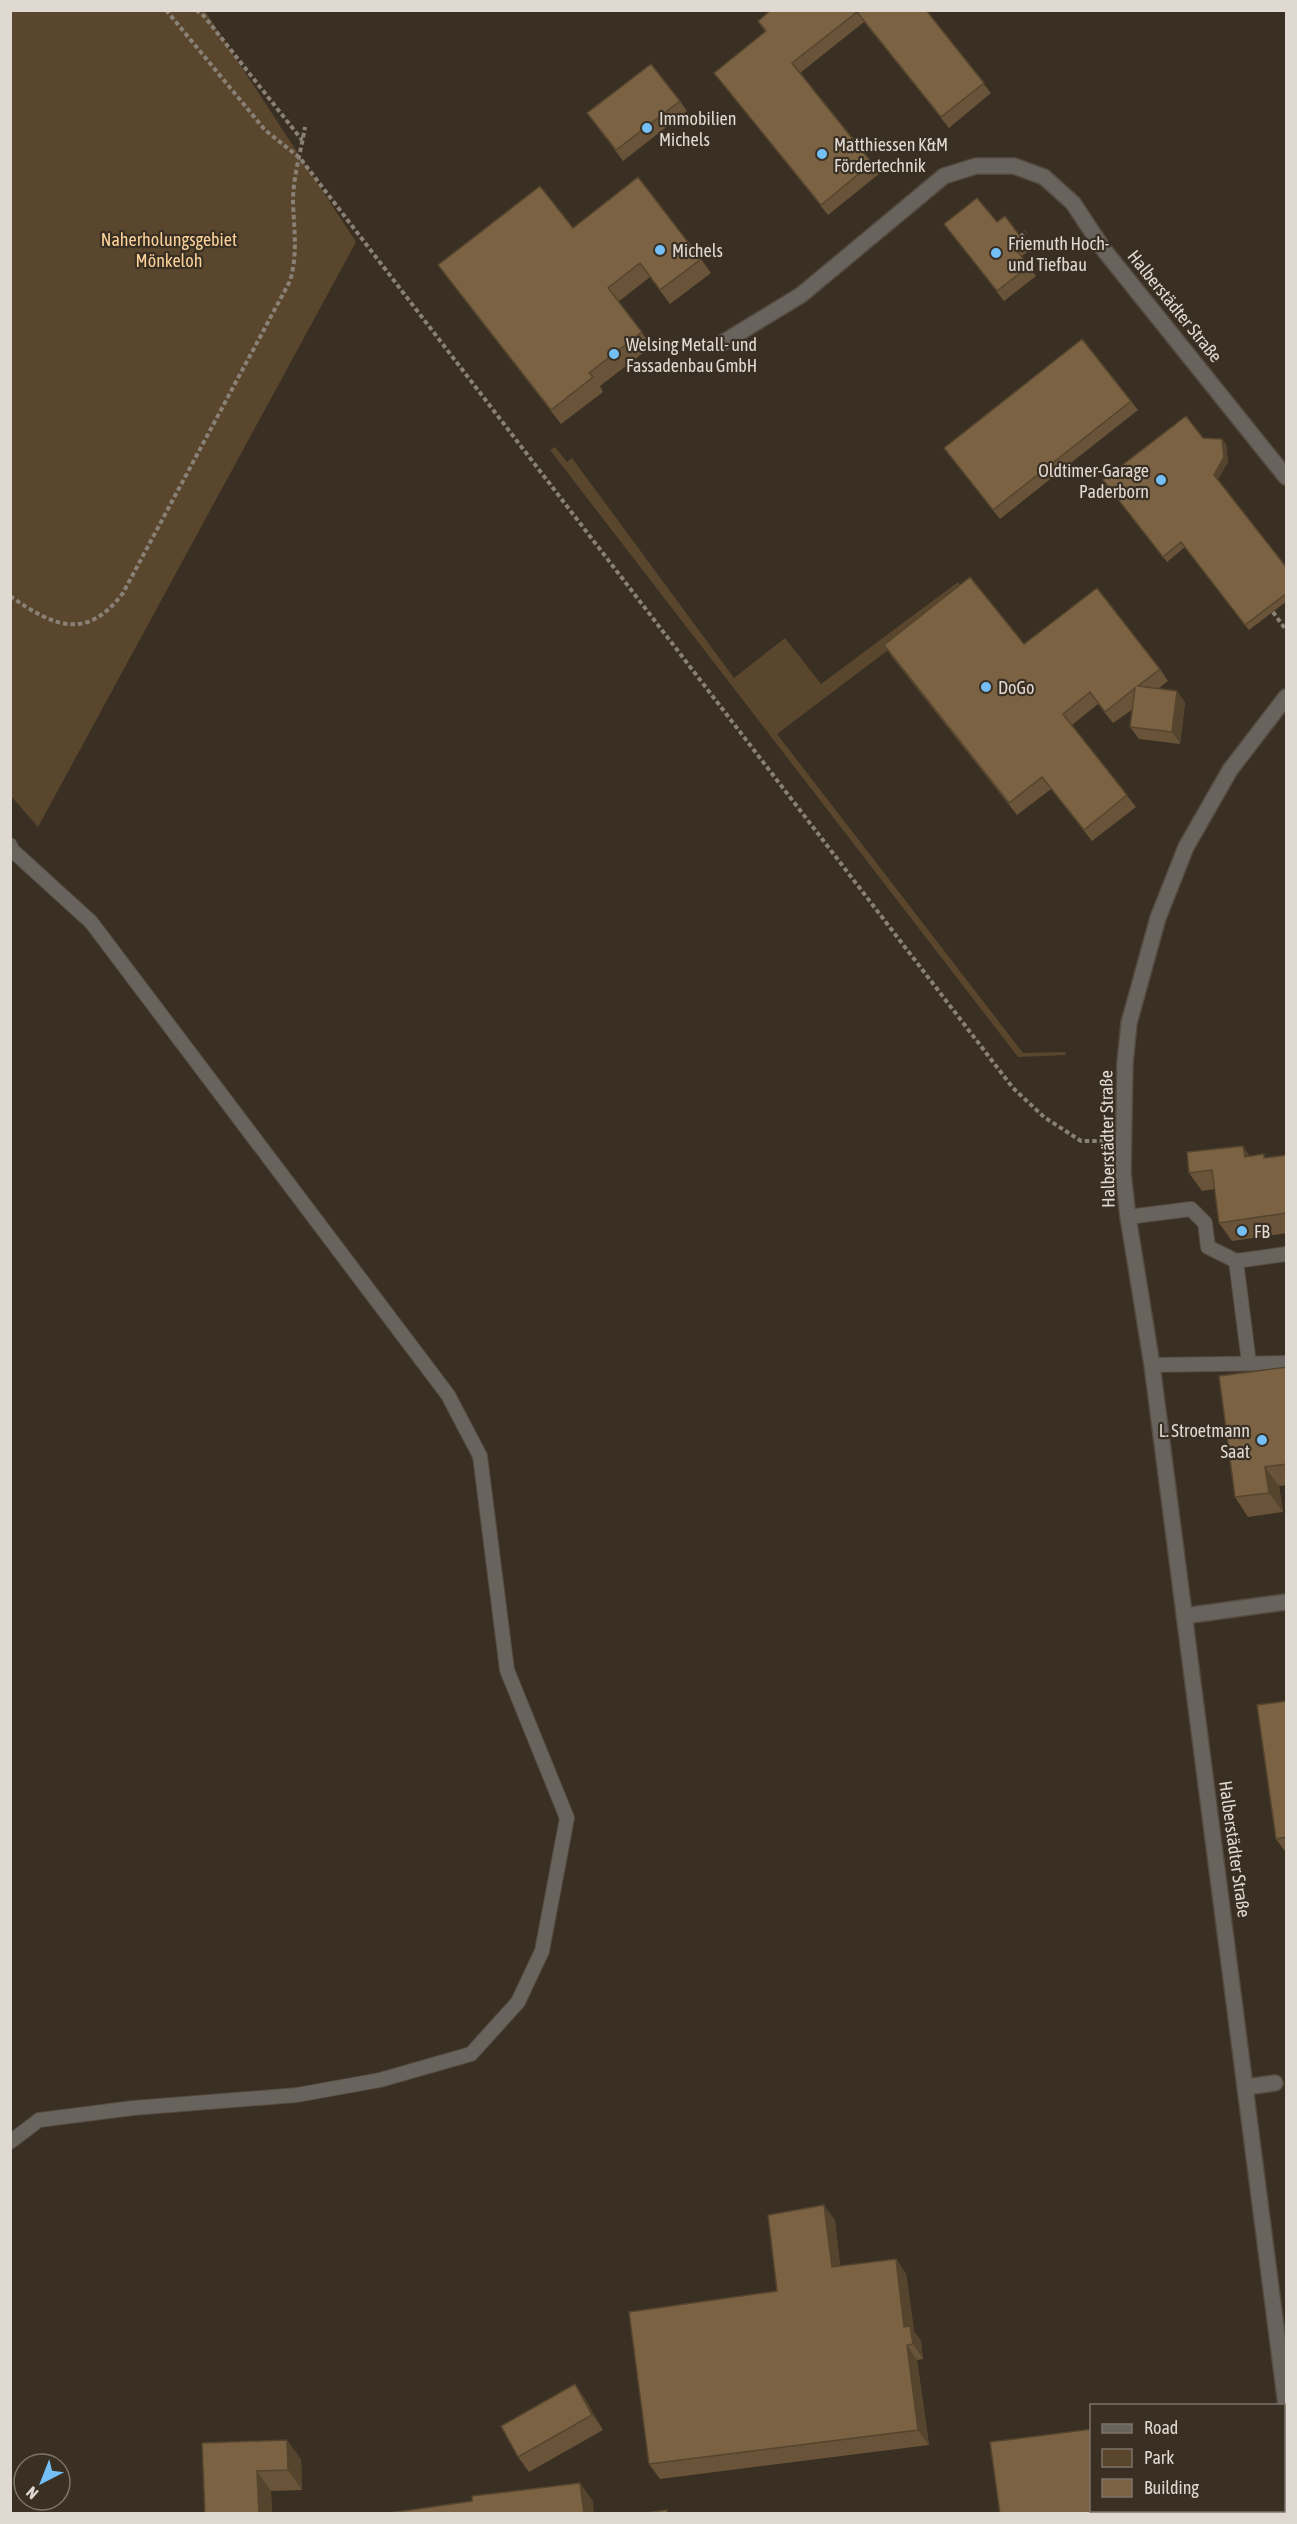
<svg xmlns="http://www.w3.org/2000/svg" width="1297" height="2524" viewBox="0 0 1297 2524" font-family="'Asap Condensed',sans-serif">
  <rect width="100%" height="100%" fill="#392f23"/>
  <path fill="#59462d" d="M10,11H205L356,242L38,827L10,795Z
    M555,447L567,462L572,458L734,678L785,638L821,684L958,582L965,592L777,734L1023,1053L1065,1052L1066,1055L1018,1057L550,450Z"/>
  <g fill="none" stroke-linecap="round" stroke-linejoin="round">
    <defs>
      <path id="service" d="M10,845L12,850L91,922L448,1395L480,1456L507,1670L567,1818L542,1951L518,2002L471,2054L380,2080L297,2095L133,2108L39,2120L10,2142
        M1128,1217L1191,1209L1205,1223L1208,1247L1236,1261L1286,1254
        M1236,1261L1249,1363
        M1152,1365L1286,1363"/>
      <path id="minor" d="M724,342L801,295L944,176L976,166H1014L1044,177L1073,203L1104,250L1286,477
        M1286,697L1230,770L1186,847L1158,918L1129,1023L1125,1063L1123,1173L1128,1217L1152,1365L1286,2405
        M1184,1616L1286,1602
        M1247,2087L1275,2083"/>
    </defs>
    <use href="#service" stroke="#544a3f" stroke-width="16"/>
    <use href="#minor" stroke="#544a3f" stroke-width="18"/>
    <path stroke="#898176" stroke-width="4" stroke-dasharray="4.5 3" stroke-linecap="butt" d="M166,10L265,130L300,158L1013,1088L1044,1117L1081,1141H1107
      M196,10L204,16L302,140
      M1020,237L1026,232
      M10,596C53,626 86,642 123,593L290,281C298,254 294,229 293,202C293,177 301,151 305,127
      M1273,612L1286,630"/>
    <use href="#service" stroke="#68635d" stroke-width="14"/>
    <use href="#minor" stroke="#68635d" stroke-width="15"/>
  </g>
  <path fill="#695439" d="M771,10H926L991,93L949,128L864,22L800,73L880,173L828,215L722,83L714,73L765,32L758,21Z
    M680,101L687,111L623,161L587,113Z
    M997,222L1023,240L1030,250L1022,256L1036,276L1004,301L944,224Z
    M701,259L711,273L670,304L650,277L618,302L652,346L600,386L603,392L561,424L448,279L438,265Z
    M1131,401L1138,410L1000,519L944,448Z
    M1203,438L1226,444L1228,462L1218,479L1287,568V601L1249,630L1185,547L1167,562L1107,486Z
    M1024,644L1160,669L1168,681L1158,689L1177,691L1185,703L1180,744L1139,739L1130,727L1133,709L1113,723L1098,704L1072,725L1136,807L1092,841L1051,789L1017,815L892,657L884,645Z
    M1287,1155V1233L1232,1241L1219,1223L1215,1189L1202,1191L1189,1173L1250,1156L1266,1158Z
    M1287,1367V1485L1279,1486L1283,1512L1248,1517L1235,1497Z
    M1287,1701V1854L1276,1839Z
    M835,2220L840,2266L896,2259L906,2274L914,2331L921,2341L923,2359L917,2360L929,2445L660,2479L649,2464L777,2291Z
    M575,2384L585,2399L603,2430L529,2472L518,2457Z
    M202,2443L301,2459L302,2490L271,2491L272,2514H205Z"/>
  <path fill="#55452e" d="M1222,439L1226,444L1228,462L1218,480L1214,475Z
    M1177,691L1185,703L1180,744L1172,732Z
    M1243,1146L1256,1165L1245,1157Z
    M1265,1467L1279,1486L1283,1512L1269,1493Z
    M824,2205L835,2220L842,2282L832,2267Z
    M896,2259L906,2274L914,2331L921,2341L923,2359L913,2344L904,2327Z
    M907,2345L917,2360L929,2445L918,2430Z
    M575,2384L585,2399L603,2430L592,2415Z
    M287,2440L301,2459L302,2490L288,2470Z
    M257,2471L271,2491L272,2514H259Z
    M580,2483L593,2501L594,2514H584Z
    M1154,2511H1163V2514H1155Z"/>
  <path fill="#7a6242" stroke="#55452e" stroke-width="1.5" d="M771,10H926L984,83L941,117L857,12L792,63L872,163L821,205L714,73L766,31L758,21Z
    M651,64L680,101L616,150L587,113Z
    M638,177L701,259L660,290L640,263L608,288L642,332L589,373L593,377L551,410L438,265L540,186L573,228Z
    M977,198L997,222L1005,216L1023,240L1014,247L1029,266L997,291L944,224Z
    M1082,339L1131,401L993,510L944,448Z
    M1186,416L1203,438L1222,439L1224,457L1214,475L1287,568V593L1245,625L1181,542L1163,557L1103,480Z
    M970,577L1024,644L1097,588L1160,669L1138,686L1177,691L1172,732L1130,727L1135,688L1105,712L1090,692L1063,714L1127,795L1084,830L1042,777L1009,803L884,645Z
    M1243,1146L1245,1157L1264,1154V1158L1287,1155V1217L1286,1213L1219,1223L1212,1170L1189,1173L1187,1152Z
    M1287,1367V1464L1265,1467L1269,1493L1235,1497L1219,1376Z
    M1287,1701V1837L1276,1839L1257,1705Z
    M824,2205L832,2267L896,2259L904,2327L910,2326L913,2344L907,2345L918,2430L649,2464L629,2312L777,2291L768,2215Z
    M575,2384L592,2415L518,2457L501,2426Z
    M1092,2429V2511H1154L1155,2514H1000L990,2442Z
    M287,2440L288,2470L257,2471L259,2514H205L202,2443Z
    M580,2483L584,2514H382L472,2501V2496Z
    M667,2510V2514H638Z"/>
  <g fill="#74c0f6" stroke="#392f23" stroke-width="2">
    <circle cx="647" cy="128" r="6"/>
    <circle cx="822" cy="154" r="6"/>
    <circle cx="660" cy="250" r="6"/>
    <circle cx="996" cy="253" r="6"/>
    <circle cx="614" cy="354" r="6"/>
    <circle cx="1161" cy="480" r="6"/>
    <circle cx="986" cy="687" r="6"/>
    <circle cx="1242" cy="1231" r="6"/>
    <circle cx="1262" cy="1440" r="6"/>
  </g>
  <g text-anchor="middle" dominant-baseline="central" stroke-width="4.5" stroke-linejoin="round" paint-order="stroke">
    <g font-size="18" fill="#e0d9d1" stroke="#392f23" text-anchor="start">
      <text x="659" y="118">Immobilien<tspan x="659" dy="21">Michels</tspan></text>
      <text x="834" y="144">Matthiessen K&amp;M<tspan x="834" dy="21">Fördertechnik</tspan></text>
      <text x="1008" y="243">Friemuth Hoch-<tspan x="1008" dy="21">und Tiefbau</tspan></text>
      <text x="672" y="250">Michels</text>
      <text x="626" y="344">Welsing Metall- und<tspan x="626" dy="21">Fassadenbau GmbH</tspan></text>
      <text x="1149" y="470" text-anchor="end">Oldtimer-Garage<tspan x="1149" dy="21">Paderborn</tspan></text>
      <text x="998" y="687">DoGo</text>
      <text x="1254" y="1231">FB</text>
      <text x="1250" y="1430" text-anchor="end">L. Stroetmann<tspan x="1250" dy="21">Saat</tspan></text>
    </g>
    <g font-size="18" fill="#fcd29a" stroke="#392f23">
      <text x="169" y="239">Naherholungsgebiet<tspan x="169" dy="21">Mönkeloh</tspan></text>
    </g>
    <g font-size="18" fill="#e0d9d1" stroke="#392f23">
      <text transform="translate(1175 306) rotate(51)">Halberstädter Straße</text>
      <text transform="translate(1107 1139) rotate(-91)">Halberstädter Straße</text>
      <text transform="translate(1235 1849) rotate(82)">Halberstädter Straße</text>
    </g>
  </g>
  <rect width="1297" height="2524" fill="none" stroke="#e0d9d1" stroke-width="24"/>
  <rect x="1090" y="2404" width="195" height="108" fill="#392f23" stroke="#7c7369" stroke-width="1.5"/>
  <rect x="1102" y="2424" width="30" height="9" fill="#68635d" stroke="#7c7369" stroke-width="1.5"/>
  <text x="1144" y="2434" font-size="18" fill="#e0d9d1">Road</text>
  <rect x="1102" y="2449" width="30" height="18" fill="#59462d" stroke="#7c7369" stroke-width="1.5"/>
  <text x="1144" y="2464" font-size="18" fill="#e0d9d1">Park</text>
  <rect x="1102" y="2479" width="30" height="18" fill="#7a6242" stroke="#7c7369" stroke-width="1.5"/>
  <text x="1144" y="2494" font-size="18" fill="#e0d9d1">Building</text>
  <g transform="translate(42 2482) rotate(222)"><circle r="28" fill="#392f23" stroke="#7c7369" stroke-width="1.5"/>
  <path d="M0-4.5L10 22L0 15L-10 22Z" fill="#74c0f6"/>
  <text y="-9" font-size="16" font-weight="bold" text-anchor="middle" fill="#e0d9d1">N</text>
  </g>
</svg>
